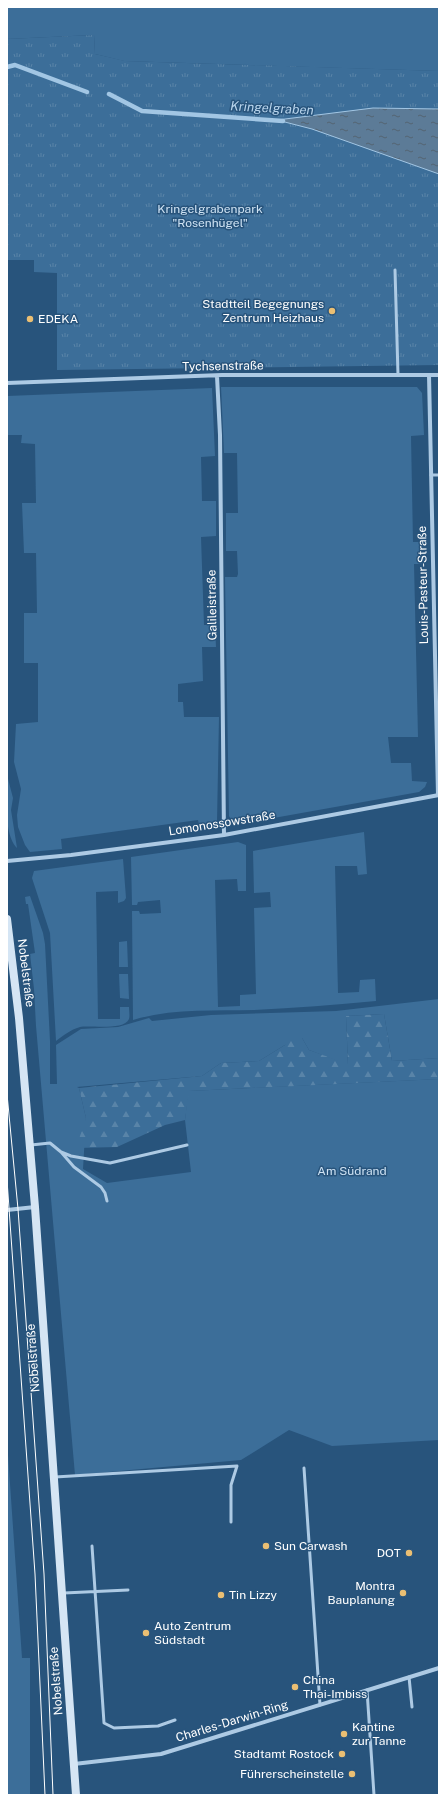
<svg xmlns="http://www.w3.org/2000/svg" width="446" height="1802" viewBox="0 0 446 1802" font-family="'Public Sans',sans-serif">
  <defs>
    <pattern id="forest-firs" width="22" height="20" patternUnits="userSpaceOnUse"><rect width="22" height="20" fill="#3c6e99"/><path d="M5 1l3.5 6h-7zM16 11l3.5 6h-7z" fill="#5984a8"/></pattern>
    <pattern id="park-tufts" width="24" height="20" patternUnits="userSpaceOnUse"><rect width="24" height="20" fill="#3c6e99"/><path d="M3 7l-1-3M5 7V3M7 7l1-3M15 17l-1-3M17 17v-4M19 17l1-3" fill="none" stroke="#5984a8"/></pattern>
    <pattern id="water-ripples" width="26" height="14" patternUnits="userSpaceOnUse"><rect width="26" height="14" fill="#5c7b97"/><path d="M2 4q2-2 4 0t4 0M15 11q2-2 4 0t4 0" fill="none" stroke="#546472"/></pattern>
  </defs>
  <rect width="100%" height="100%" fill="#28547c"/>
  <path fill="#3c6e99" d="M7,7H439V71L124,61L95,54L94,35L7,39Z
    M221,387H417L422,393L424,435L411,436L413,542H422L423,564H414L418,737H388L391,763H411L412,781L427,782L425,787L419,792L240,824L232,821L229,816L225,577H237L238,574L237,551H226V513H238L237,453H224Z
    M212,388L215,456L201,457L202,501H216V536L201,537L204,625H215L216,647H202L203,681L178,684V702H183L184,717H219L217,822L214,826L200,830L198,820L61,839L62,849L30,852L25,845L18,827L17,815L21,789L14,762L16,724L38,722V663H24V613H37L36,553H24L22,503H36L35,444L21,443L22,435H7V396Z
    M7,775L13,798L11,810L17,848C3,834 7,795 7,775Z
    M364,832L367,874L358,875L357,866H335L338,993L359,992L360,980L375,979L376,1001C335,1005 295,1008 254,1010C214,1011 172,1008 133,1020L132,911H139L140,914L161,913L160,900L138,902L137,905H132L131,857L238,842L246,845V891H238L237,879L215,880L218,1007L240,1006V995L256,994L254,908L271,907L270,892L254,893L253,851Z
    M123,859L126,898L124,901L118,903V891L96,892L98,1019H120V1007H129C129,1010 130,1016 129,1019C124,1031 90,1025 80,1027C70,1030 64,1035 56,1041L50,933L32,878L34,871Z
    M30,896L43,933L45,944L50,1041V1084H57L56,1045L81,1029L118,1027L149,1018L152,1021L211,1015L336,1011L439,999V1058L392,1061L384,1014L346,1016L348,1065L309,1050L302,1038L285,1045L259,1061L221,1063L202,1076L77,1087L79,1088L86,1118L83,1169L107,1183L191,1172L185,1120L188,1091L439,1079V1440L332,1446L289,1430L241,1460L75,1475L36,1026L34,989L30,954L35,953L28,904H26L25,897Z
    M127,941L128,967H119V942Z
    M119,974H128L129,999L120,998Z
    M7,1440L22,1658H30V1794L7,1795Z"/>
  <path fill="url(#forest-firs)" d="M384,1014L392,1061L439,1058V1079L189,1091L185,1120L165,1125L117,1147L76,1148L86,1118L79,1088L202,1076L221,1063L259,1061L285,1045L289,1037L302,1038L309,1050L348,1064L346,1016Z"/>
  <path fill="url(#park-tufts)" d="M94,35L95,54L125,61L439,71V365L57,370V273L34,272V260H7V39Z"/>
  <path fill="url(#water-ripples)" stroke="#a2c6e4" d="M373,108L439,109V174L312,129L277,120Z"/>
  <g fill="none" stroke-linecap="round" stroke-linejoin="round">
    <path stroke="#a2c6e4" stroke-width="4.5" d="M7,67L15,65L87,92
      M109,94L142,111L283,121"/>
    <path stroke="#adcae4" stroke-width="3" d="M395,270L398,375
      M431,475H439
      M31,1145L50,1143L61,1152L74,1167L101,1187L105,1193L107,1201
      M61,1152L71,1156L110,1163L187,1145
      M304,1468L320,1705
      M55,1477L237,1466L231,1485V1522
      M92,1546L104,1723L114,1728L158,1726L175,1720
      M64,1593L128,1590
      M409,1677L412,1707
      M367,1690L374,1795"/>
    <path stroke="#adcae4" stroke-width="4" d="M429,375L438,795
      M217,376L220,435L224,835
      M7,383L222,375H439
      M7,861L71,855L224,835L439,795
      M7,1210L35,1207
      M74,1764L161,1754L439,1668"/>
    <path stroke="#d5e5f4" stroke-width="8" d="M7,919L19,1018L35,1207L76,1795"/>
    <path stroke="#fff" stroke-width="1" d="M7,1094L18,1209L44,1574L53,1795
      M7,1180L35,1574L45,1795"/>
  </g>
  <g fill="#ebbf73" stroke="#28547c" stroke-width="1.5">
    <circle cx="332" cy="311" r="4"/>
    <circle cx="30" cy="319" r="4"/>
    <circle cx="266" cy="1546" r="4"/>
    <circle cx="409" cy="1553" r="4"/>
    <circle cx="403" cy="1593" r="4"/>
    <circle cx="221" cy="1595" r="4"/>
    <circle cx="146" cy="1633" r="4"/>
    <circle cx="295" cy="1687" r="4"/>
    <circle cx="344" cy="1734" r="4"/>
    <circle cx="342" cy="1754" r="4"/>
    <circle cx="352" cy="1774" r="4"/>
  </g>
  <g text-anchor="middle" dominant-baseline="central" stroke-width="3" stroke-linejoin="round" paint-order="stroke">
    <g font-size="12" fill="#cfe3f4" stroke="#28547c">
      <text x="210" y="209">Kringelgrabenpark<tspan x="210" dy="14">"Rosenhügel"</tspan></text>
      <text x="352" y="1171">Am Südrand</text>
    </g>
    <g font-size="12" fill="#fff" stroke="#28547c" text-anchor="start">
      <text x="324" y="304" text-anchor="end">Stadtteil Begegnungs<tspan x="324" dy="14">Zentrum Heizhaus</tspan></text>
      <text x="38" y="319">EDEKA</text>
      <text x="274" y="1546">Sun Carwash</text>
      <text x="401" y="1553" text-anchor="end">DOT</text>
      <text x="395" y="1586" text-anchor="end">Montra<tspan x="395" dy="14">Bauplanung</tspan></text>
      <text x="229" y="1595">Tin Lizzy</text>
      <text x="154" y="1626">Auto Zentrum<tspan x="154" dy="14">Südstadt</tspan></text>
      <text x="303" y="1680">China<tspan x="303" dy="14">Thai-Imbiss</tspan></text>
      <text x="352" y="1727">Kantine<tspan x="352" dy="14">zur Tanne</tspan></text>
      <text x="334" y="1754" text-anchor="end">Stadtamt Rostock</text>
      <text x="344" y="1774" text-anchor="end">Führerscheinstelle</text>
    </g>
    <g font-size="12" fill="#fff" stroke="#28547c">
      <text transform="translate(223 366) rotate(-1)">Tychsenstraße</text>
      <text transform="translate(423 585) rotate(-91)">Louis-Pasteur-Straße</text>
      <text transform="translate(212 605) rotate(-91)">Galileistraße</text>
      <text transform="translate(222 823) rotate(-9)">Lomonossowstraße</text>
      <text transform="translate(26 973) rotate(83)">Nobelstraße</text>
      <text transform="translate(33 1358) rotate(-94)">Nobelstraße</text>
      <text transform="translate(56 1681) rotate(-94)">Nobelstraße</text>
      <text transform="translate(232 1721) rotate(-17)">Charles-Darwin-Ring</text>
    </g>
    <g font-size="13" font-style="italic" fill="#b8d4ec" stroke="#28547c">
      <text transform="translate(272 108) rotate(3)">Kringelgraben</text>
    </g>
  </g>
  <rect width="446" height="1802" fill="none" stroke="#ffffff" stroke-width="16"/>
</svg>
